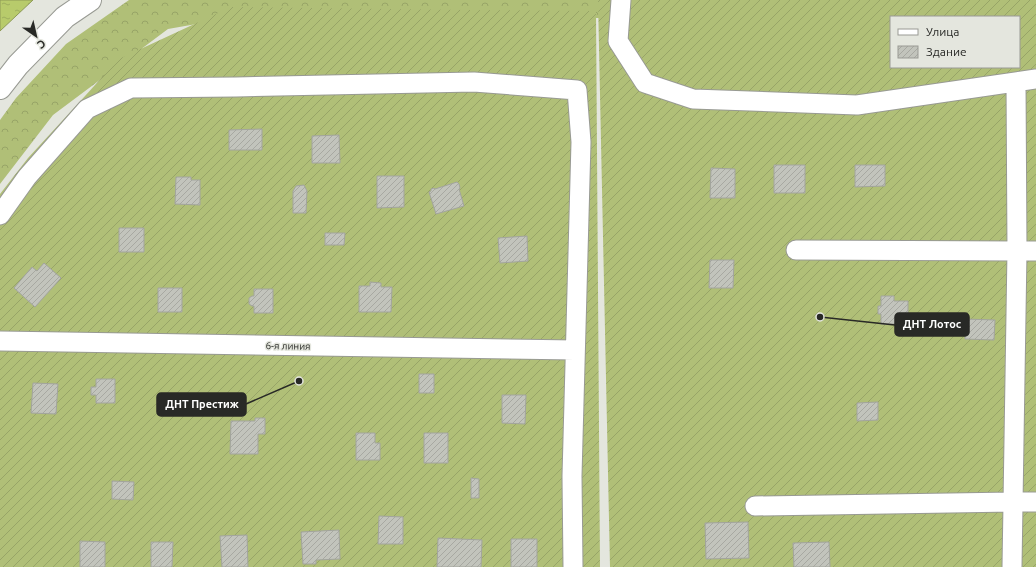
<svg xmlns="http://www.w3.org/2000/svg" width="1036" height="567" viewBox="0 0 1036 567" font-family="Ubuntu,sans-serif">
  <defs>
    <pattern id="forest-crowns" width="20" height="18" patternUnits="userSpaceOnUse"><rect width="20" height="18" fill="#b0bf77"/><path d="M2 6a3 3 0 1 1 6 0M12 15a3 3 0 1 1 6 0" fill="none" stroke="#97a467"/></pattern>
    <pattern id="garden-furrows" width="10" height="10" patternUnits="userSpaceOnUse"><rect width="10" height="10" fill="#b0bf77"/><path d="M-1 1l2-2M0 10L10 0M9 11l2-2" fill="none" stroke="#97a467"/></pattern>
    <pattern id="water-ripples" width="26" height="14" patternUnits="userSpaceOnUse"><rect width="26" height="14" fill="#b8cb6b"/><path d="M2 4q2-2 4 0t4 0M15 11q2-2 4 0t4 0" fill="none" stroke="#9eae5d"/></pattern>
    <pattern id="building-hatch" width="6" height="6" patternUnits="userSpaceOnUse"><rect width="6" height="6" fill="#c2c4bc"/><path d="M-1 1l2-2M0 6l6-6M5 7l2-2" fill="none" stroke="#a7a8a1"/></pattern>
  </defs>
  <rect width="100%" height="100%" fill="#e4e6de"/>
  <path fill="url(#forest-crowns)" d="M129,0H609L608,18L236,17L168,29L53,115L0,184V120L16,98L66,44Z"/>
  <path fill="url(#garden-furrows)" fill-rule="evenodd" d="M598,0H1036V567H610ZM891,17H1019V67H891Z
    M231,7L467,10L596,11L600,567H0V194L28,158L119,59Z"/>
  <path fill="url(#water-ripples)" stroke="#8d9a56" d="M0,0H33L0,31Z"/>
  <path fill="url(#building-hatch)" stroke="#a2a49d" d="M262,129V150H229V130Z
    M339,135L340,163H312V136Z
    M774,165H805V193H774Z
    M855,165H885V186L855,187Z
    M711,168L735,169V198H710Z
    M377,176H404V207L377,208Z
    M176,177H191V180H200V205L175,204Z
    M457,182L459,184L460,188L459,189L464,206L436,214L429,192L431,191V189L434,188L435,189Z
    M304,185L307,191L306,213H293V191L296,186Z
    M119,228H144V252H119Z
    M325,233H345L344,245H325Z
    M527,236L528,261L500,263L498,238Z
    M710,260H734L733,288H709Z
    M44,263L61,278L35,307L14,288L32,267L37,271Z
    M370,282L381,283V287H392L391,312H359V286H370Z
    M158,288H182V312H158Z
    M254,289H273V313H254V306H252L249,304V298L252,296H254Z
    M881,296H894V301H908V315H905V324H881V314H878V306H881Z
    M965,319L995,320L994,340L965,339Z
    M419,374H434V393H419Z
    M96,379H115V403H96V395H91V387H96Z
    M33,383L58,384L56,414L31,413Z
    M502,395H526L525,424L502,423Z
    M878,402V420L857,421V403Z
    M255,418H265V434H258V454H230L231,421H255Z
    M356,433H375V443H380V460H356Z
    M424,433H448V463H424Z
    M471,478L479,479V498H471Z
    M112,481L134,482L133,500L112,499Z
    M379,516L403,517V544H378Z
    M748,522L749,558L706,559L705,523Z
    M339,530L340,559L316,560V564H303L301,532Z
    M247,535L248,567H222L220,536Z
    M438,538L482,540L481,567H437Z
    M511,539H537V567H511Z
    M80,541L105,542V567H80Z
    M151,542H173L172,567H151Z
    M829,542L830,567H794L793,543Z"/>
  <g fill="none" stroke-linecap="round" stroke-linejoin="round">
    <defs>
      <path id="street" d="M621,0L618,41L645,83L693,99L857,105L1036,79
        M0,215L27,177L87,109L131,88L236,87L474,82L577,90L581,142L572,476L573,567
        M796,250L1036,251
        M0,341L575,350
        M755,506L1013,502H1036
        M1012,567L1017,251L1016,82"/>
      <path id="secondary" d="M0,88L18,65L65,17L90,0"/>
    </defs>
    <use href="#street" stroke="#989a93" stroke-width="21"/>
    <use href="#secondary" stroke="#989a93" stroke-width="24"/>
    <use href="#street" stroke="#fff" stroke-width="19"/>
    <use href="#secondary" stroke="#fff" stroke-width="22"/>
  </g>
  <g text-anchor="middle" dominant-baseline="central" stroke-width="3" stroke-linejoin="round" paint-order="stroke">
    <g font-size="10" fill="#282926" stroke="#e4e6de">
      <text transform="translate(288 346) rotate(1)">6-я линия</text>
    </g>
  </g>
  <path fill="none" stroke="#282926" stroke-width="1.5" d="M820 317L895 325M299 381L246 404"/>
  <g fill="#282926" stroke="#e4e6de" stroke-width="1.5">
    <circle cx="820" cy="317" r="4"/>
    <circle cx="299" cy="381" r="4"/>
  </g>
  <g fill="#282926" stroke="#282926" stroke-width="1.5">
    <rect x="895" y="313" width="74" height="23" rx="4"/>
    <rect x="157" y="393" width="89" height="23" rx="4"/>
  </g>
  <g font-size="11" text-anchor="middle" font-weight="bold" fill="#fff">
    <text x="932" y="328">ДНТ Лотос</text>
    <text x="202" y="408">ДНТ Престиж</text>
  </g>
  <rect x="890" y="16" width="130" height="52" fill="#e4e6de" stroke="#999a94"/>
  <rect x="898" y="29" width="20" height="6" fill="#ffffff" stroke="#999a94"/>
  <text x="926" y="36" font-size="12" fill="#282926">Улица</text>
  <rect x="898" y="46" width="20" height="12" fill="url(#building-hatch)" stroke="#999a94"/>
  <text x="926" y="56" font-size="12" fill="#282926">Здание</text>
  <g transform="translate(36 36) rotate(146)" stroke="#e4e6de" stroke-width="3" paint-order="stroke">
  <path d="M0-3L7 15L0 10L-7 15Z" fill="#282926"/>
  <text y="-6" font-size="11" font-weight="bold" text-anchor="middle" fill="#282926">С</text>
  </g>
</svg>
